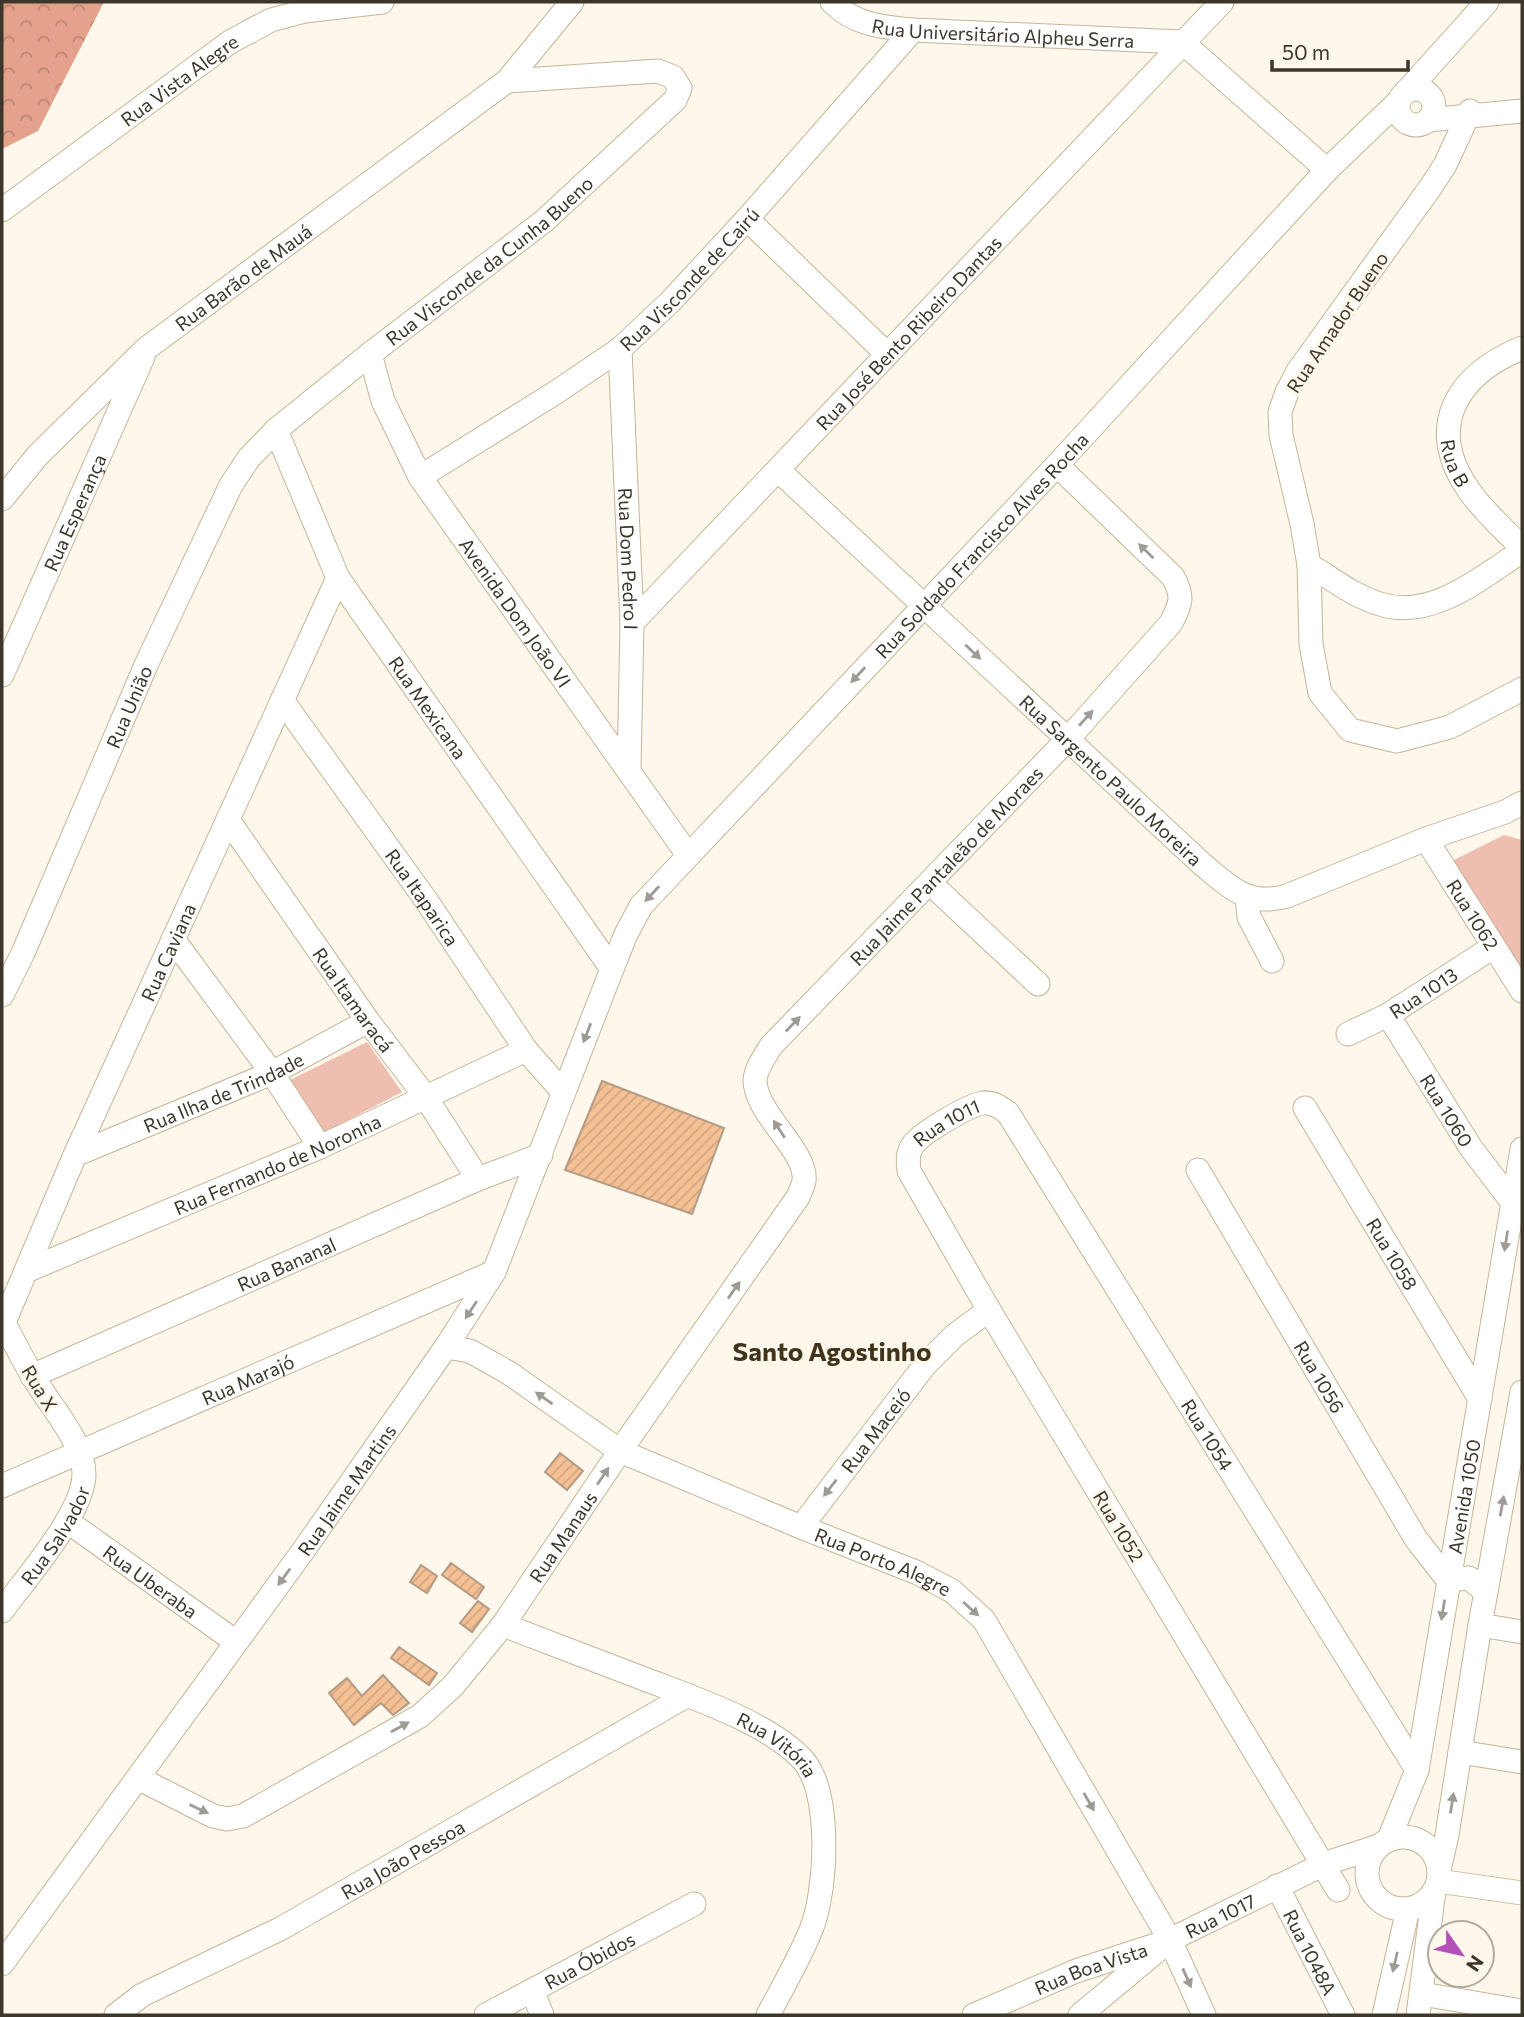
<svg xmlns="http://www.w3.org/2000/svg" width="1524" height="2017" viewBox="0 0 1524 2017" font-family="Commissioner,sans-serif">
  <defs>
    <pattern id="forest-crowns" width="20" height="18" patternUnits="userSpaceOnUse" patternTransform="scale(1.75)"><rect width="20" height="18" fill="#e4a28d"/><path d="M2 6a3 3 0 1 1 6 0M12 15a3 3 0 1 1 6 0" fill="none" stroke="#ba8573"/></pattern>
    <pattern id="building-hatch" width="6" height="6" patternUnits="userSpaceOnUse" patternTransform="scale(1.75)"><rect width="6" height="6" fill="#f5c194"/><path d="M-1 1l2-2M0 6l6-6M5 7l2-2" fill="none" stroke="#d3a680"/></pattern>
  </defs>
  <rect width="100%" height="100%" fill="#fef8ec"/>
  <path fill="url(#forest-crowns)" d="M2,2H104L38,131L2,149Z"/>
  <path fill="#eebeb0" d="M1504,835L1522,840V973L1518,974L1454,860Z
    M367,1042L402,1092L325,1132L288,1081Z"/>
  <path fill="url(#building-hatch)" stroke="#b49b85" stroke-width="2" d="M602,1081L724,1128L692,1214L565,1170Z
    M560,1453L583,1471L567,1490L545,1472Z
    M451,1563L484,1587L476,1599L442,1575Z
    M421,1565L437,1576L427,1593L410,1582Z
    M478,1601L489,1609L472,1632L460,1623Z
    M399,1647L437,1673L429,1685L391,1658Z
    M383,1675L409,1703L393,1715L381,1703L354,1725L329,1693L347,1678L362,1696Z"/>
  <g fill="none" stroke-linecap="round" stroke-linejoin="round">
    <defs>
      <g id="minor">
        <path id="s1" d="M832,2C855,25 882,27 913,30L1182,42"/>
        <path d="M1182,42L1327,170"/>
        <circle cx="1416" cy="107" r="18"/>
        <path d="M1406,92L1487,2"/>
        <path d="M1470,111L1445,165L1430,188L1298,371L1287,392L1280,412L1281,435L1302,524L1309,565L1311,644L1320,693L1350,730L1397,741L1450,727L1522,689"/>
        <path d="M1428,120L1522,111"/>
        <path id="s2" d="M2,210L230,42L271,20L305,11L382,2"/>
        <path d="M747,219L887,354"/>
        <path id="s3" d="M1522,348C1456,375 1424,428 1470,492C1485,513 1505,530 1522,548"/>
        <path id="s4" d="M620,349L632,623L629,770"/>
        <path id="s5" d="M370,354L383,401L420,477L688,855"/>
        <path id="s6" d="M276,430L338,578L612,969"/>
        <path id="s7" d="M778,470L1202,864C1231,888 1248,907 1287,896L1426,839L1505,812L1522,803"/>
        <path id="s8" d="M420,477L555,393L620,349L670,302L747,219L913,30"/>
        <path id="s9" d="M2,499L38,455L147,348L507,81L572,2"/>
        <path d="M1309,565C1331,578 1355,597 1380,604C1431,621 1482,577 1522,551"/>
        <path id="s10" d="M632,623L1222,2"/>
        <path id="s11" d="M2,675L143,357"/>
        <path id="s12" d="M282,700L426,900L526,1050L563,1092"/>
        <path id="s13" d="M228,820L368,1021L425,1096L478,1179"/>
        <path id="s14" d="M1426,839L1522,991"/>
        <path d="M930,883L1038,984"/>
        <path d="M1247,897L1249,917L1272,961"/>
        <path d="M173,939L272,1073L320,1147"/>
        <path id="s15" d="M2,995L23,953L146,665L231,485L249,458L276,430L370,354L544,221L675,100L680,88L673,77L658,71L507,81"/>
        <path id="s16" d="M1388,1015L1471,1148L1513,1203L1520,1198"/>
        <path id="s17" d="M1348,1034L1388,1015L1493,947"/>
        <path id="s18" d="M1305,1108L1480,1399"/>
        <path id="s19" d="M75,1155L272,1073L368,1021"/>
        <path id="s20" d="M1198,1170L1416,1539L1448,1580L1469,1578L1486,1592"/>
        <path id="s21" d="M26,1271L320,1147L526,1050"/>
        <path id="s22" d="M2,1327L75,1155L338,578"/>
        <path id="s23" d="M446,1347L470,1351L509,1373L620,1451L801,1527L918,1573L952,1591L984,1620L1170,1940L1204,2015"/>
        <path id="s24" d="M32,1376L478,1179L541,1155"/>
        <path id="s25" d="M2,1486L494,1272"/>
        <path id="s26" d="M67,1521L236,1642"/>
        <path id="s27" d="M801,1527L925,1365L955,1335L989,1310"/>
        <path id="s28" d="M2,1611C25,1579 84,1513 84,1474C84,1442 48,1403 32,1375C22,1358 13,1340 4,1323"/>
        <path id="s29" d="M503,1625C551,1643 599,1662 647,1680C694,1698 769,1723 803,1760C832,1793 827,1890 811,1930C799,1959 783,1987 768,2015"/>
        <path d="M1480,1625L1522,1632"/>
        <path d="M1460,1752L1522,1762"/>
        <path id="s30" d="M138,1778L213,1816L227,1819L243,1816L420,1716L453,1686L503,1625L620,1451L798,1197C800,1192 803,1186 804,1181C808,1151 755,1114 755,1080C756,1068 765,1056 771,1046L1067,740L1171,623C1181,603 1184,597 1173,577L1057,465"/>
        <circle cx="1403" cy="1873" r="36"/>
        <path id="s31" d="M1389,1839L1417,1770L1522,1149"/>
        <path d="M1439,1870L1447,1835L1480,1625L1522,1392"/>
        <path d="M1438,1881L1522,1893"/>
        <path id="s32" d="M1277,1886L1343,2015"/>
        <path id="s33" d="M1338,1890L989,1310L909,1171C908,1161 907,1153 913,1145C921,1133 969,1105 983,1103C993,1102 1000,1107 1008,1113L1417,1770"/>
        <path id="s34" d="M2,1964L303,1551L446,1347L494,1272L612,969L626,934L641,906L1057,465L1327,170L1399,101"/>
        <path d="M533,1992L542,2015"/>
        <path d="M1422,1994L1522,2011"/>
        <path id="s35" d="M116,2015L142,1995L280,1929L688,1695"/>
        <path id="s36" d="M486,2015L694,1904"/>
        <path id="s37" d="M974,2015L1076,1971L1156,1945"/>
        <path id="s38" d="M1080,2015L1170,1940L1324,1864L1379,1846"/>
        <path d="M1384,2015L1408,1909"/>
        <path d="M1418,2015L1434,1891"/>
      </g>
    </defs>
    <use href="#minor" stroke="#c3b598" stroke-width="25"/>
    <use href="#minor" stroke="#fff" stroke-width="23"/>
  </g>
  <defs><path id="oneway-solid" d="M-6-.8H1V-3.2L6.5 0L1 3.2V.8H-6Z" transform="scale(1.75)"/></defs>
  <g fill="#9e9a95">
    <use href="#oneway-solid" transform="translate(1146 551) rotate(-136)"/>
    <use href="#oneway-solid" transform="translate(973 652) rotate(43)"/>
    <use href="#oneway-solid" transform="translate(858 675) rotate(133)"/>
    <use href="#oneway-solid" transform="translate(1086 718) rotate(-48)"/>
    <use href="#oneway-solid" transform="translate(652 894) rotate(133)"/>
    <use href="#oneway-solid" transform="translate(793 1024) rotate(-46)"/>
    <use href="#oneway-solid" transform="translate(587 1033) rotate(111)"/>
    <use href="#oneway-solid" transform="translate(779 1129) rotate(-123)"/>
    <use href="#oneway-solid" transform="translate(1506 1241) rotate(99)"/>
    <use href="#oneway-solid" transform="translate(734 1290) rotate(-55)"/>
    <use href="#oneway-solid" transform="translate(471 1310) rotate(123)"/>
    <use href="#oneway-solid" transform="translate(544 1398) rotate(-145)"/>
    <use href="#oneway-solid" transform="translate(603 1476) rotate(-56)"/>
    <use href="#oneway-solid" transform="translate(830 1488) rotate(128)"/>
    <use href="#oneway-solid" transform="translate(1502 1506) rotate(-80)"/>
    <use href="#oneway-solid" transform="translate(284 1577) rotate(126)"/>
    <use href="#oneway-solid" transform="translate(971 1609) rotate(42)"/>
    <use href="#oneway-solid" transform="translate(1443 1610) rotate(99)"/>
    <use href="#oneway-solid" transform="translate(400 1727) rotate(-29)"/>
    <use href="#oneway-solid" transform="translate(1089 1802) rotate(60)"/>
    <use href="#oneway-solid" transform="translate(1452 1803) rotate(-81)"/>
    <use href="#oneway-solid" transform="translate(199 1809) rotate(25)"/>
    <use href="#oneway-solid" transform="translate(1395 1962) rotate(103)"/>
    <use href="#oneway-solid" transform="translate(1187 1978) rotate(66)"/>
  </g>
  <g text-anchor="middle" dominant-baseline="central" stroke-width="6" stroke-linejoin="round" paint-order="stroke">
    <g font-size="19" fill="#3c362b" stroke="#fef8ec">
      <text stroke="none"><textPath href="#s1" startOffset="178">Rua Universitário Alpheu Serra</textPath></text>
      <text stroke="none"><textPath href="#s2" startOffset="220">Rua Vista Alegre</textPath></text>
      <text stroke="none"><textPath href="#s15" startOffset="903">Rua Visconde da Cunha Bueno</textPath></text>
      <text stroke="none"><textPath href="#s9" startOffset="329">Rua Barão de Mauá</textPath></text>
      <text stroke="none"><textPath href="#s8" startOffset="336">Rua Visconde de Cairú</textPath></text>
      <text transform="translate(1337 322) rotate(-56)">Rua Amador Bueno</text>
      <text stroke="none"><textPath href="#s10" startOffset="401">Rua José Bento Ribeiro Dantas</textPath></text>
      <text stroke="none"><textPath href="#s3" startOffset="150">Rua B</textPath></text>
      <text stroke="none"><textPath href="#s11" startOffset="178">Rua Esperança</textPath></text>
      <text stroke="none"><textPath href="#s34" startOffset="1740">Rua Soldado Francisco Alves Rocha</textPath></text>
      <text stroke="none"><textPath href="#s4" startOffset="210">Rua Dom Pedro I</textPath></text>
      <text stroke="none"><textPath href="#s5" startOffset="299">Avenida Dom João VI</textPath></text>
      <text stroke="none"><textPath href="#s15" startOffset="315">Rua União</textPath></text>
      <text stroke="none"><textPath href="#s6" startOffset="318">Rua Mexicana</textPath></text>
      <text stroke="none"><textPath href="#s7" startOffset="455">Rua Sargento Paulo Moreira</textPath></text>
      <text stroke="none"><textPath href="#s30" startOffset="1382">Rua Jaime Pantaleão de Moraes</textPath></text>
      <text stroke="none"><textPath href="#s12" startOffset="242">Rua Itaparica</textPath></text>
      <text stroke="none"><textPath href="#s14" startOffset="89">Rua 1062</textPath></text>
      <text stroke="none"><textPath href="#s22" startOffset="410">Rua Caviana</textPath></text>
      <text stroke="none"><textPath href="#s17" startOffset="86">Rua 1013</textPath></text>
      <text stroke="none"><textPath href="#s13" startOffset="219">Rua Itamaracá</textPath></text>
      <text stroke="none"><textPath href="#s19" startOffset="161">Rua Ilha de Trindade</textPath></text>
      <text stroke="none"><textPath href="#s16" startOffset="112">Rua 1060</textPath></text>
      <text stroke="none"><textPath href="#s33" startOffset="905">Rua 1011</textPath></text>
      <text stroke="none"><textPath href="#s21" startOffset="273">Rua Fernando de Noronha</textPath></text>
      <text stroke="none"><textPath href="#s18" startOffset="170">Rua 1058</textPath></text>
      <text stroke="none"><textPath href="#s24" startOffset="278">Rua Bananal</textPath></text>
      <text stroke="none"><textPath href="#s20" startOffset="240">Rua 1056</textPath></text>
      <text stroke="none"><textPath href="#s25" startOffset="268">Rua Marajó</textPath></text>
      <text transform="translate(40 1388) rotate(59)">Rua X</text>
      <text stroke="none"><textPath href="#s27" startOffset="122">Rua Maceió</textPath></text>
      <text stroke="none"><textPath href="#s33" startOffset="1353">Rua 1054</textPath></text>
      <text stroke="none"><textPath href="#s34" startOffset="586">Rua Jaime Martins</textPath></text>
      <text stroke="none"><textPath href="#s31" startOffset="352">Avenida 1050</textPath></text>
      <text transform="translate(1119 1526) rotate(59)">Rua 1052</text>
      <text stroke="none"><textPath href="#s28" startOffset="93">Rua Salvador</textPath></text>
      <text stroke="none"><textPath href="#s30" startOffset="548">Rua Manaus</textPath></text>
      <text stroke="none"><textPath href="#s23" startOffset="490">Rua Porto Alegre</textPath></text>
      <text stroke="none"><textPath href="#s26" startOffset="103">Rua Uberaba</textPath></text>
      <text stroke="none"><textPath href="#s29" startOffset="301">Rua Vitória</textPath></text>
      <text stroke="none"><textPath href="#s35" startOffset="327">Rua João Pessoa</textPath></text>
      <text stroke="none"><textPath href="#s38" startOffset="173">Rua 1017</textPath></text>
      <text stroke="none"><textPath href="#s32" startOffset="74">Rua 1048A</textPath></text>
      <text stroke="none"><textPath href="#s36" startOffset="117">Rua Óbidos</textPath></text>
      <text stroke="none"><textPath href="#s37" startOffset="126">Rua Boa Vista</textPath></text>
    </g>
    <g font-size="26" font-weight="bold" fill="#40341b" stroke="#fef8ec">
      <text x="832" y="1350">Santo Agostinho</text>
    </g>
  </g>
  <rect width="1524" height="2017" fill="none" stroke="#3c362b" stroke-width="7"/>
  <g transform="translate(1461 1954) rotate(124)"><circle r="33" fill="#fef8ec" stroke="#b0aa9f" stroke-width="2"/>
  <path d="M0-5L12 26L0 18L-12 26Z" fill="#b350b7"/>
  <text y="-10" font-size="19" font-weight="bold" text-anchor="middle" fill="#3c362b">N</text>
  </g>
  <path d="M1272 60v10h136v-10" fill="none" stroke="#3c362b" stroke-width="3.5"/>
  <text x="1282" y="60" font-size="21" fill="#3c362b" stroke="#fef8ec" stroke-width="5" paint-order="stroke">50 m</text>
</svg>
